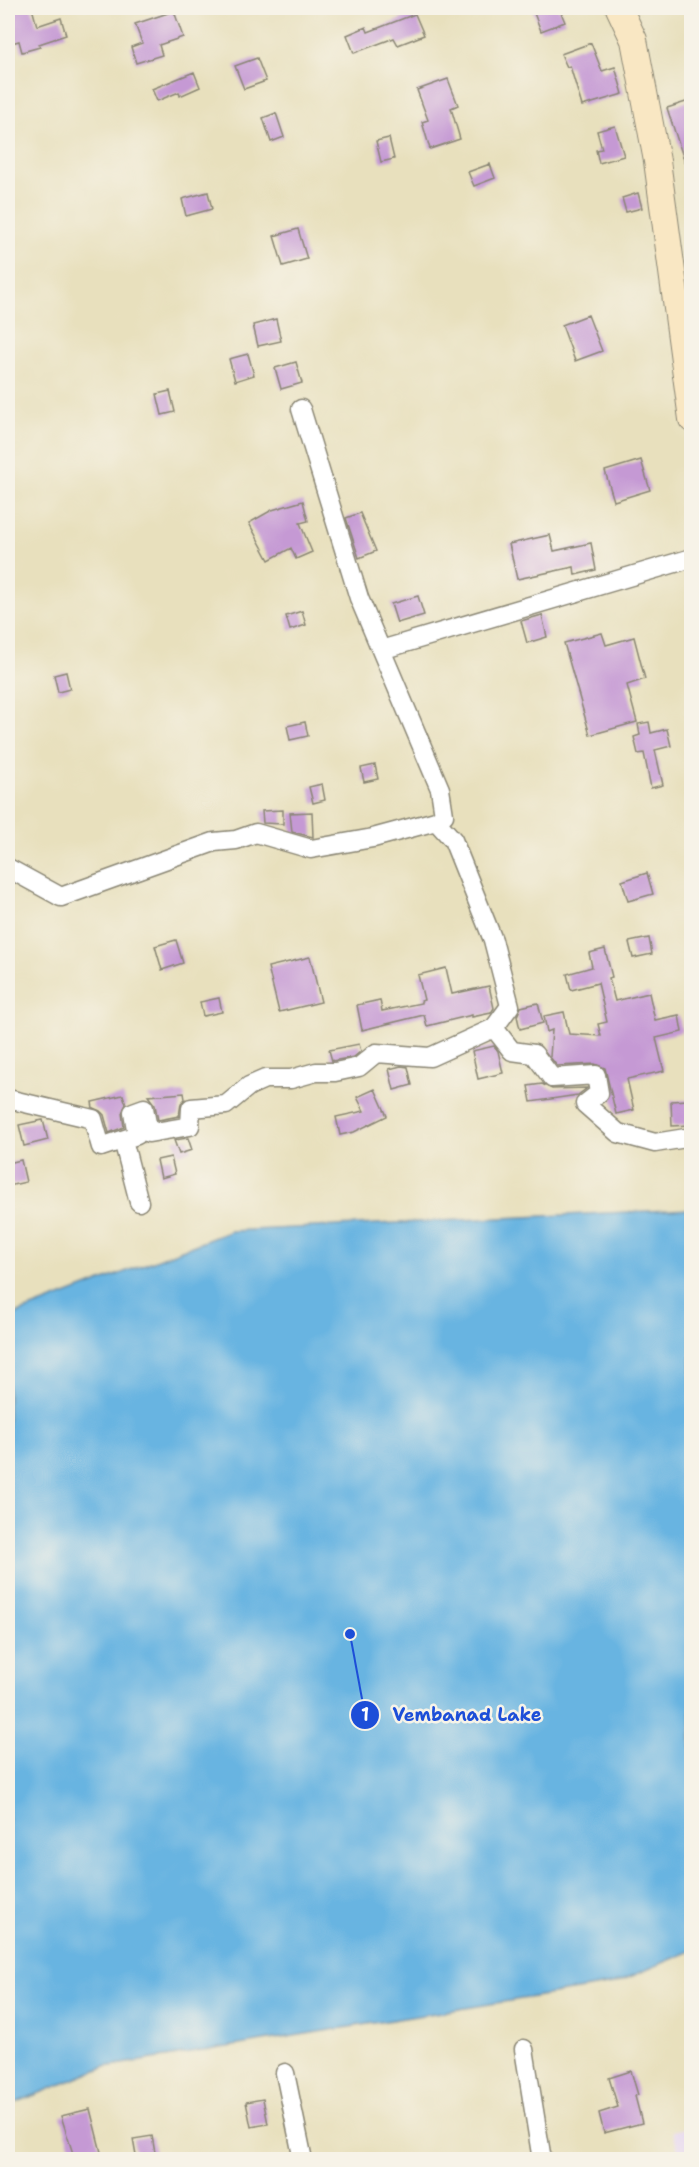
<svg xmlns="http://www.w3.org/2000/svg" width="699" height="2167" viewBox="0 0 699 2167" font-family="'Shantell Sans',sans-serif">
  <rect width="100%" height="100%" fill="#f7f3e8"/>
  <filter id="ink" filterUnits="userSpaceOnUse"><feTurbulence type="fractalNoise" baseFrequency=".0167" numOctaves="2"/><feDisplacementMap in="SourceGraphic" scale="12" xChannelSelector="R" yChannelSelector="G"/><feConvolveMatrix kernelMatrix="1 2 1 2 8 2 1 2 1" color-interpolation-filters="sRGB"/></filter>
  <filter id="wash" filterUnits="userSpaceOnUse"><feTurbulence type="fractalNoise" baseFrequency=".008" numOctaves="4" result="noise"/><feDisplacementMap in="SourceGraphic" scale="24" xChannelSelector="R" yChannelSelector="G"/><feGaussianBlur stdDeviation="1.35" result="paint"/><feColorMatrix in="noise" values="0 0 0 0 0 0 0 0 0 0 0 0 0 0 0 0 0 1.4 0 .05"/><feComposite in="paint" operator="in"/></filter>
  <g filter="url(#wash)">
    <rect width="100%" height="100%" fill="#e8e0bd"/>
    <path fill="#e4d3f2" d="M691,2127V2159H680L673,2131Z"/>
    <path fill="#68b4e1" stroke="#4a7086" stroke-width="1.5" d="M691,1209V1951L613,1984L104,2067L8,2106V1317L231,1231Z"/>
    <g id="blocks">
      <path fill="#c599d4" d="M17,8H32L37,26L61,18L66,35L39,44L40,47L22,52L19,41L8,44V10Z
        M532,8H559L565,22L541,31Z
        M174,11L183,37L159,45L162,55L136,63L131,47L142,43L135,24Z
        M415,14L424,35L398,45L394,38L354,53L347,35L366,27L368,32Z
        M591,43L602,71L615,67L623,94L582,106L570,66L567,67L561,54Z
        M257,58L266,81L244,89L235,66Z
        M194,72L200,87L180,96L179,92L157,101L152,89Z
        M448,79L458,105L451,108L460,139L430,149L422,122L428,120L417,90Z
        M692,100V174L689,175L667,108Z
        M276,113L284,137L271,142L263,118Z
        M615,126L624,156L599,163L596,150L602,149L597,131Z
        M389,138L394,159L381,162L376,141Z
        M490,164L495,178L474,186L468,172Z
        M208,192L212,209L186,216L182,199Z
        M638,193L642,208L626,212L622,198Z
        M298,229L307,259L283,266L274,236Z
        M588,315L602,351L575,361L562,325Z
        M276,319L281,341L258,346L253,325Z
        M248,354L254,375L235,381L229,359Z
        M296,362L302,383L281,389L275,368Z
        M170,391L175,412L162,415L157,394Z
        M641,460L650,490L614,501L605,471Z
        M303,501L308,521L300,523L312,552L296,559L291,548L269,560L249,523L272,510Z
        M360,513L376,551L359,558L346,518Z
        M550,535L554,551L591,543L596,570L575,575L574,567L517,579L509,544Z
        M418,596L424,615L397,623L391,604Z
        M302,611L306,625L290,630L286,616Z
        M542,615L547,637L527,643L521,621Z
        M602,633L606,645L634,637L645,679L627,685L637,722L590,735L564,643Z
        M66,672L70,689L58,692L54,675Z
        M305,722L308,736L290,740L287,726Z
        M649,722L651,733L667,729L671,746L655,750L663,785L651,788L644,753L638,754L634,737L640,735L638,724Z
        M375,765L378,779L364,782L361,768Z
        M322,784L325,800L313,803L309,787Z
        M283,810V824L263,823L262,811Z
        M312,812L313,837L292,832L290,813Z
        M647,873L653,894L628,901L622,881Z
        M649,938L652,954L633,958L629,942Z
        M176,940L183,963L162,970L155,946Z
        M605,949L612,977L609,978L615,1001L649,993L655,1020L679,1015L682,1032L656,1038L664,1071L627,1079L634,1110L616,1114L605,1068L595,1064L557,1066L550,1057L552,1030L547,1032L544,1016L564,1012L569,1034L601,1036L598,1024L607,1022L598,983L571,990L567,974L592,967L589,953Z
        M310,957L321,1002L279,1012L268,967Z
        M446,968L452,994L489,986L494,1008L491,1013L472,1017V1015L427,1026L424,1015L362,1030L357,1005L380,1000L382,1011L421,1003V1001L424,1000L418,975Z
        M219,998L222,1012L203,1016L200,1002Z
        M538,1003L543,1023L520,1029L517,1016L521,1007Z
        M359,1044L361,1051L354,1057L332,1061L329,1050Z
        M494,1046L498,1051L503,1073L478,1079L472,1051Z
        M401,1066L408,1067L412,1085L394,1090L389,1069Z
        M542,1084L552,1089L587,1088L578,1095L531,1102L528,1086Z
        M375,1089L387,1116L354,1132L340,1135L336,1117L364,1111L357,1097Z
        M184,1093L185,1099L181,1103L179,1116L158,1120L155,1105L148,1096Z
        M123,1095L126,1104L122,1113L124,1127L109,1133L104,1115L100,1111L93,1108L92,1102Z
        M688,1100L690,1125L672,1126L671,1101Z
        M43,1120L48,1140L24,1146L19,1125Z
        M188,1138L192,1150L179,1154L174,1140Z
        M171,1157L175,1174L161,1178L157,1160Z
        M21,1160L26,1182L8,1186V1163Z
        M631,2071L638,2095L635,2096L642,2123L604,2133L599,2113L618,2107L609,2078Z
        M263,2099L268,2124L251,2127L246,2102Z
        M90,2109L103,2160H75L61,2116Z
        M152,2136L155,2153L136,2156L133,2139Z"/>
    </g>
  </g>
  <g filter="url(#ink)">
    <use href="#blocks" fill-opacity="0" stroke="#8a8674" stroke-width="1.5"/>
    <g fill="none" stroke-linecap="round" stroke-linejoin="round">
      <defs>
        <path id="minor" d="M381,650L692,558
          M436,821L453,840L493,940L510,1006L494,1028L512,1051L534,1054L552,1078L596,1075L599,1093L585,1104L618,1133L655,1143L692,1137
          M8,868L61,897L214,842L236,840L256,833L311,849L373,838L436,821L444,815L440,789L359,598L301,409
          M8,1099L93,1119L101,1147L137,1135L133,1112L144,1108L149,1133L190,1126L191,1108L226,1105L249,1086L265,1079H291L316,1072H335L359,1067L376,1053L430,1057L494,1028
          M123,1140L139,1202
          M524,2049L542,2160
          M285,2073L303,2160"/>
        <path id="secondary" d="M619,8L634,40L657,161L692,419"/>
      </defs>
      <use href="#minor" stroke="#8a8674" stroke-width="21"/>
      <use href="#secondary" stroke="#8a8674" stroke-width="28"/>
      <use href="#minor" stroke="#fff" stroke-width="18"/>
      <use href="#secondary" stroke="#f9e7c3" stroke-width="26"/>
    </g>
  </g>
  <path fill="none" stroke="#1d4ed8" stroke-width="2" d="M350 1634L365 1715"/>
  <g fill="#1d4ed8" stroke="#f7f3e8" stroke-width="2">
    <circle cx="350" cy="1634" r="6"/>
    <circle cx="365" cy="1715" r="15"/>
  </g>
  <g font-size="18" text-anchor="middle" font-weight="bold" fill="#fff">
    <text x="365" y="1721">1</text>
  </g>
  <g font-size="18" text-anchor="middle" font-weight="bold" fill="#1d4ed8" stroke="#f7f3e8" stroke-width="5" stroke-linejoin="round" paint-order="stroke">
    <text x="467" y="1721">Vembanad Lake</text>
  </g>
  <rect width="699" height="2167" fill="none" stroke="#f7f3e8" stroke-width="30"/>
</svg>
